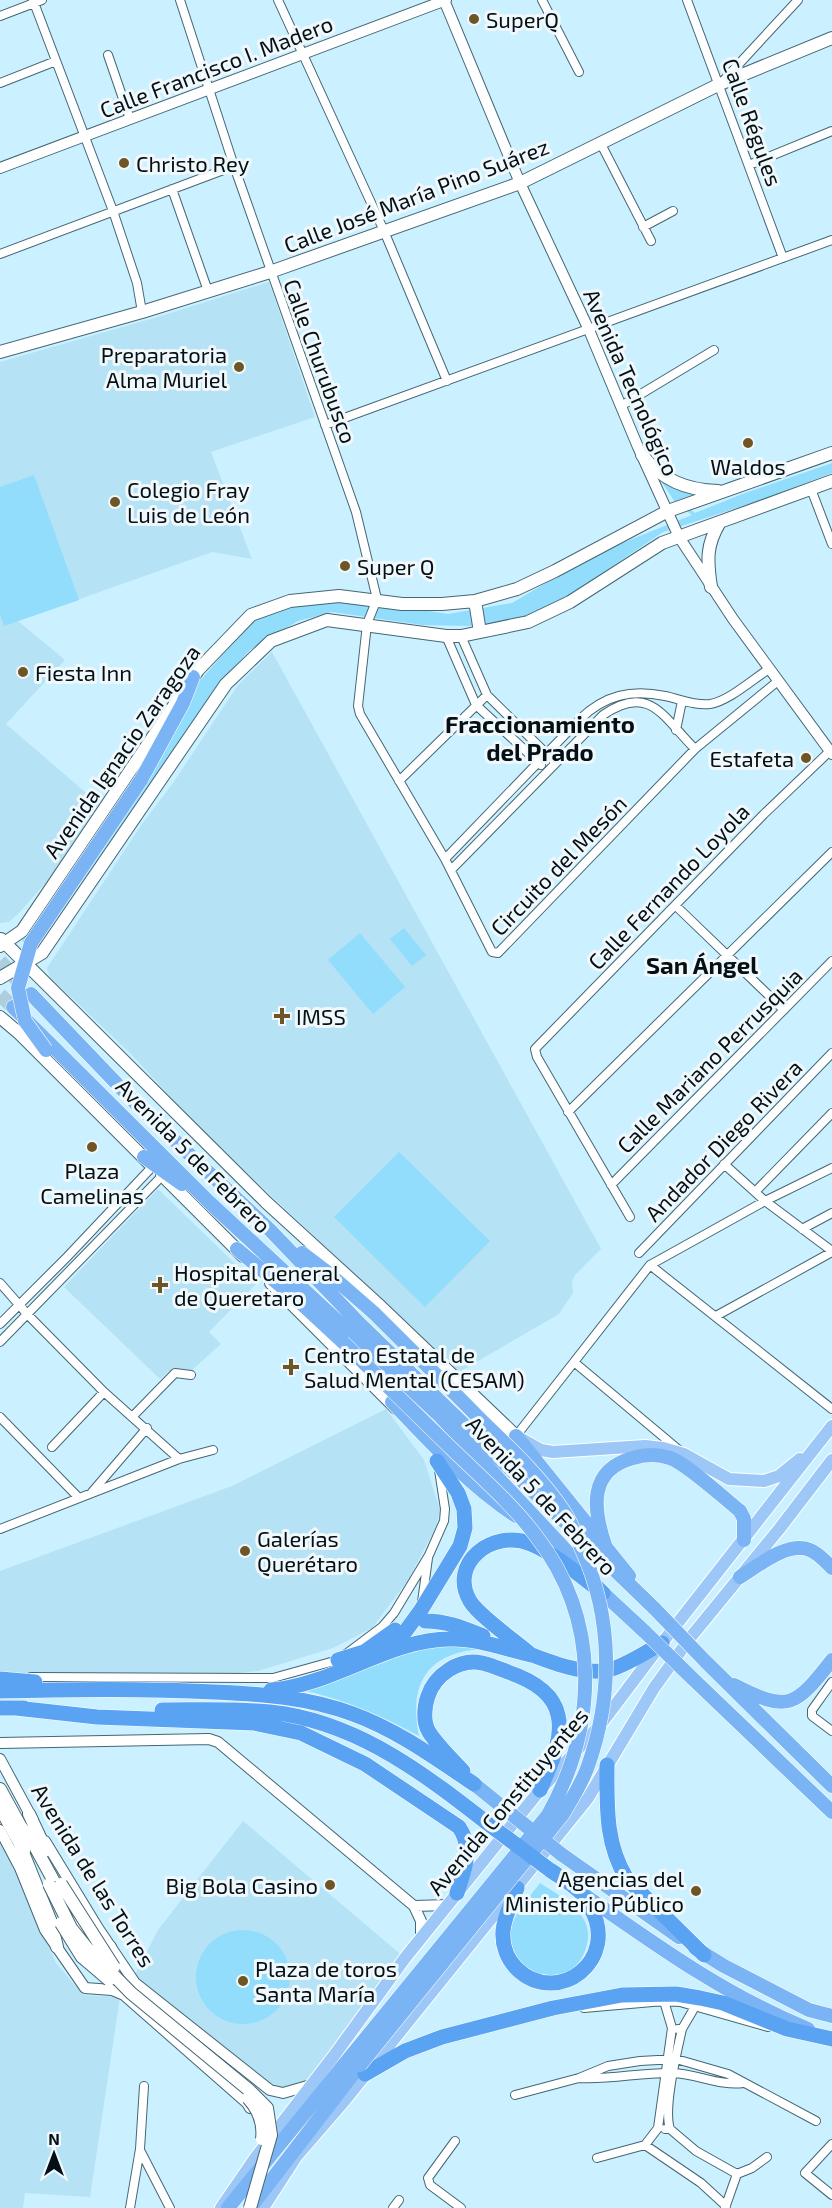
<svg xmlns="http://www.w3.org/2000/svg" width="832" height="2208" viewBox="0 0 832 2208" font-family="'Exo 2',sans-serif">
  <rect width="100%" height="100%" fill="#cbf0ff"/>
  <path fill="#b5e2f4" d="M269,282L315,417L211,452L252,559L212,552L18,621L65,660L6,724L99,804L48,880L19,913L9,922L0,923V362L161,316Z
    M272,652L601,1249L575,1275L572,1282L573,1293L559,1314L459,1372L198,1127L131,1054L50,977L47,968L142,824L173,783L238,685Z
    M158,1189L256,1284L209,1332L221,1344L191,1371H169L160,1379L64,1287Z
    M386,1409L424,1460L440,1510L436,1527L408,1580L372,1628L333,1648L258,1671L211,1675L0,1673V1571L232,1486Z
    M243,1821L405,1958L311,2085L275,2093L135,1982L136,1973L158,1930Z
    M0,1838L56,1963L83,1995L120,1997L90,2197L25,2193L23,2208H0Z"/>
  <path fill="#91ddfb" d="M832,463V473L758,501L663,532L540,615L511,622L469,626L422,625L332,612L298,621L250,650L215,689L59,923L34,954L22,941L79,860L190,692L256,617L298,600L336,597L448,614L512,603L595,554L692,515L675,502L659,478L702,495L678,500L695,513L745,493Z
    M34,475L79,600L4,626L0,614V487Z
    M404,928L426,955L412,966L390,939Z
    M360,933L405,987L373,1014L328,960Z
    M399,1152L490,1241L425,1307L334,1217Z
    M451,1644L480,1649C425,1654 409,1685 419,1736C380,1715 341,1698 298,1689L383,1663L411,1651Z
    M540,1883C554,1892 570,1901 580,1914C587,1922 590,1934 587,1944C574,2002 490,1972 514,1920C520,1907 532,1894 540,1883Z
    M196 1977a47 47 0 1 1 94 0a47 47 0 1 1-94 0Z"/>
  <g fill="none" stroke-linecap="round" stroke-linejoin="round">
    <path stroke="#adcedc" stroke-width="14" stroke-dasharray="14 7" stroke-linecap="butt" d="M0,961L17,980
      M0,995L13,1007"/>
    <defs>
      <path id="minor" d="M33,0L113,211L137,283L142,312
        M180,0L234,166L356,512L377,599L367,624L358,706L360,714L445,859L492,952L498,953L695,749L778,681
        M278,0L384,231L447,381
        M542,0L579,72
        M687,0L783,258
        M0,16L42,0
        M108,55L130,119
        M725,79L798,0
        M0,83L56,61
        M601,144L651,241
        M749,165L832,131
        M172,189L208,291
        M643,227L673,211
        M0,254L234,166
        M621,406L714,350
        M325,425L832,240
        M811,489L832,544
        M446,636L476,705L541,765
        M461,636L487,695L556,763
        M676,730L682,701
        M399,781L487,695
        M445,859L580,719C605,695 631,689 665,696C680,699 695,706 710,704C729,701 753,679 769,669
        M451,870L603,715C650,683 663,717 695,749
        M676,906L784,1010
        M568,1112L832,852
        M724,1164L765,1201L832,1251
        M611,1185L832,961
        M755,1192L832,1113
        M630,1217L537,1057L535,1049L764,814L830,751
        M802,1229L832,1213
        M639,1253L832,1053
        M650,1265L832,1409
        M0,1283L28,1315L104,1392L179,1459
        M716,1316L832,1252
        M0,1324L67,1257L153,1166
        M0,1342L162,1176
        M574,1362L679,1450
        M133,1416L175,1373L191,1375
        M0,1417L78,1497
        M516,1436L650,1265L765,1201L832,1168
        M52,1447L104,1392
        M92,1492L147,1428
        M0,1529L179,1459L213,1450
        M422,1602L428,1558
        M31,1677L273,1678L338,1660L382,1627L394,1613L429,1555L444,1521L445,1509L439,1470
        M832,1682L812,1710V1716L832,1731
        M584,2008L664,2001L680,2002L768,2027
        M678,2029H682L696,2005
        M579,2078C611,2080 642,2072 673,2073C697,2074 720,2086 743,2083
        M515,2095L579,2078L608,2066L640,2061L676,2059L728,2074L816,2121
        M665,2129H670L696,2151L737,2174
        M670,2129C663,2108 677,2052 682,2029
        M455,2141L428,2178L430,2185L461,2208
        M832,2144L805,2173L832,2195
        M645,2145L701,2183L726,2206
        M140,2150L170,2208
        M597,2158L645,2145L658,2128L672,2028L664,2001
        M130,2208L140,2149L144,2086
        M393,2208L399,2200
        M725,2208L737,2174L752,2168L767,2157"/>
      <path id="tertiary" d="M444,0L520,183L589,330L638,447L679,537L733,619L832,754
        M0,168L446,0
        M0,1743L209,1739L218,1742L414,1906L421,1921V1937
        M0,1759L33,1820
        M0,1830L20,1868L45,1930L85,1988L112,1990L124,1995L247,2103L250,2108
        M45,1841L98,1928L135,1983L270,2090L283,2093L311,2085
        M414,1906L448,1905"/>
      <path id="secondary" d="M0,352L142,312L270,272L520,183L720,84L832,38
        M642,455C662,480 686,490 718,491
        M711,587C707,560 706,545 720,522
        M475,601L480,632
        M1,939L267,1203L381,1307L516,1436
        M0,946L22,931L198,670L251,615L290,601L339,596L402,604H442L475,601L517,589L555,571L668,511L832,453
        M0,978L42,953L226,684L271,641L327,620L446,636H461L528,622L570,602L662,543L832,481
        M0,1017L20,1034L149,1163
        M162,1175L243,1256
        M271,1283L396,1408
        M0,1789L22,1829
        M0,1808L24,1851
        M29,1814L46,1850
        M19,1824L33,1843L81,1931L95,1944L110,1947
        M20,1845L51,1922L57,1947"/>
      <path id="primary" d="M518,1437L541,1450L553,1452L645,1446L663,1448L684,1454L729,1479L764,1481L779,1476L800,1459
        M294,2159L345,2100L588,1798L654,1688L690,1638L780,1528L832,1460
        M221,2208L256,2157L333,2057L405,1958L540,1790L601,1724L662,1643L832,1426
        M263,2208L296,2157"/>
      <path id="trunk" d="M141,780L183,703L193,677
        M31,994L140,1108L270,1230L359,1323L655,1609
        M13,1007L209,1202L438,1414L563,1547L604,1594L645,1632
        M144,1157L182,1184
        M237,1249L282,1287
        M302,1253L327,1272L374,1313
        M278,1276L302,1304L343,1342
        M392,1402C431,1443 469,1485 516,1516
        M516,1436L629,1576
        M605,1545C593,1509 588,1470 633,1458C645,1454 658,1454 670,1458C687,1464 724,1498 740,1511L744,1519V1540
        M740,1577C758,1566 787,1541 810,1550C818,1553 826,1562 832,1568
        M706,1662L832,1786
        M692,1678L832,1812
        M734,1685C789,1713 795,1707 832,1660
        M474,1784L505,1809
        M561,1854L679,1937
        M583,1894C656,1945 725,1995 808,2029
        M695,1948L724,1966L809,2010L832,2016
        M228,2208L352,2055
        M250,2208L360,2065"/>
      <path id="motorway" d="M425,1621C447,1621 463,1628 483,1636
        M391,1651L421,1610L460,1546L465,1528L464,1509L458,1493L437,1461
        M522,1651C547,1661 586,1677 612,1669C630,1663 646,1652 662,1643
        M529,1653C515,1641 478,1615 470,1601C448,1564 492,1528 531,1544C557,1555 580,1576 603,1593
        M338,1660L364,1652L395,1630
        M0,1679L35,1682
        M271,1690C333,1685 390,1639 450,1639C477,1638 505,1649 531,1655
        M0,1691C71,1689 142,1688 214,1692C261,1694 307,1697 353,1714C397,1730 435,1758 474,1784
        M0,1708H24
        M16,1708L97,1717L254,1723L301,1733L365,1764L459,1827C474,1849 464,1870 457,1893
        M162,1710C203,1710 245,1708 285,1714C366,1728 428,1777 491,1826
        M607,1765C607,1806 605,1844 627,1879L704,1955
        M463,1771C452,1759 438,1746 429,1732C423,1722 424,1707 428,1696C435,1675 459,1658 482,1663C491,1665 500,1669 508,1672C529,1679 553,1691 558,1715C564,1740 549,1767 540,1790
        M517,1888C512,1902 504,1917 503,1931C502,1945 507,1959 517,1969C558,2008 621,1959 590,1907C587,1902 584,1895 580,1892C571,1883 560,1877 550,1870
        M365,2074L405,2051L442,2037L553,2008L622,1995L676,1994L700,1998L723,2003L787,2029L832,2039"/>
    </defs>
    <use href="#minor" stroke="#456673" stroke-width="10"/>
    <use href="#tertiary" stroke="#456673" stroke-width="12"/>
    <use href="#secondary" stroke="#456673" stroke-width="14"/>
    <use href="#primary" stroke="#fff" stroke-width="14"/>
    <use href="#trunk" stroke="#fff" stroke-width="15"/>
    <use href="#motorway" stroke="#fff" stroke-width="16"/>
    <use href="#minor" stroke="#fff" stroke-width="8"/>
    <use href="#tertiary" stroke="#fff" stroke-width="10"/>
    <use href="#secondary" stroke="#fff" stroke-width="12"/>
    <use href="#primary" stroke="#9cc7f7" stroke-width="12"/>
    <use href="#trunk" stroke="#7bb4f4" stroke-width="14"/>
    <use href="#motorway" stroke="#5aa2f2" stroke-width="15"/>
    <defs>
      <path id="secondary-bridge" d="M49,1884L71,1928L87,1948L131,1993L249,2090L267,2108L271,2135L250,2208
        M61,1884L114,1967
        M61,1923L82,1957L109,1980
        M248,2098C259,2110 264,2123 262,2139"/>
      <path id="trunk-bridge" d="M46,1050L25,1021L18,988L31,943L141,780
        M343,1342C380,1379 417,1415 454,1451C482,1478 513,1505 536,1536C601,1620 598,1725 548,1815L352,2055
        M655,1609L706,1662
        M645,1632L692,1678
        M505,1809L561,1854
        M360,2065L563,1814C572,1799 582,1783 588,1766C613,1695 613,1619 582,1550C577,1538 572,1524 565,1513C541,1477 511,1449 480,1419C445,1383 409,1348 374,1313"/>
      <path id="motorway-bridge" d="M491,1826L550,1870"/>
    </defs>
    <use href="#secondary-bridge" stroke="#456673" stroke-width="14" stroke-linecap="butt"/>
    <use href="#trunk-bridge" stroke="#fff" stroke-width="15" stroke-linecap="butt"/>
    <use href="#motorway-bridge" stroke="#fff" stroke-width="16" stroke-linecap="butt"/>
    <use href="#secondary-bridge" stroke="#fff" stroke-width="12"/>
    <use href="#trunk-bridge" stroke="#7bb4f4" stroke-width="14"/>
    <use href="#motorway-bridge" stroke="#5aa2f2" stroke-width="15"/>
  </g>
  <g fill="#6d5525" stroke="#f0f8fb" stroke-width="2">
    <circle cx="474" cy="19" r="6"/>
    <circle cx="124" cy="163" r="6"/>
    <circle cx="239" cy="367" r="6"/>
    <circle cx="748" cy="443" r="6"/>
    <circle cx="115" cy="502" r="6"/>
    <circle cx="345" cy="566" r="6"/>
    <circle cx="23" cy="672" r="6"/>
    <circle cx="806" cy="758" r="6"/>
    <path d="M279 1007h6v6h6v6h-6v6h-6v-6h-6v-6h6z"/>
    <circle cx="92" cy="1147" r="6"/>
    <path d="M157 1276h6v6h6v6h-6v6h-6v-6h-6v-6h6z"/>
    <path d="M288 1358h6v6h6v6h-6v6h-6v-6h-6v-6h6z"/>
    <circle cx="245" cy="1551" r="6"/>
    <circle cx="330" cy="1885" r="6"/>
    <circle cx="696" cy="1891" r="6"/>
    <circle cx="243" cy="1981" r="6"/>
  </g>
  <g text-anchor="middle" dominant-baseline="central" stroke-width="6" stroke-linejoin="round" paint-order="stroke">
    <g font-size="22" fill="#041015" stroke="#f0f8fb" text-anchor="start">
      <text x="486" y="19">SuperQ</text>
      <text x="136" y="163">Christo Rey</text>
      <text x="227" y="354" text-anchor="end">Preparatoria<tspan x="227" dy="25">Alma Muriel</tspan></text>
      <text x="748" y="466" text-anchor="middle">Waldos</text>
      <text x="127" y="489">Colegio Fray<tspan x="127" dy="25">Luis de León</tspan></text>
      <text x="357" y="566">Super Q</text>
      <text x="35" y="672">Fiesta Inn</text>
      <text x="794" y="758" text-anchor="end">Estafeta</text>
      <text x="296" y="1016">IMSS</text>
      <text x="92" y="1170" text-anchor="middle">Plaza<tspan x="92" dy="25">Camelinas</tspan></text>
      <text x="174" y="1272">Hospital General<tspan x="174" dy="25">de Queretaro</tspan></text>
      <text x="304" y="1354">Centro Estatal de<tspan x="304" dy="25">Salud Mental (CESAM)</tspan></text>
      <text x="257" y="1538">Galerías<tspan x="257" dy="25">Querétaro</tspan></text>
      <text x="684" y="1878" text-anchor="end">Agencias del<tspan x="684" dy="25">Ministerio Público</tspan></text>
      <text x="318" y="1885" text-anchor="end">Big Bola Casino</text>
      <text x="255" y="1968">Plaza de toros<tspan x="255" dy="25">Santa María</tspan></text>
    </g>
    <g font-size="22" fill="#041015" stroke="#f0f8fb">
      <text transform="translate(216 66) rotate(-21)">Calle Francisco I. Madero</text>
      <text transform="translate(753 122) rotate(70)">Calle Régules</text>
      <text transform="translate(416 195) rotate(-21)">Calle José María Pino Suárez</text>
      <text transform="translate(321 361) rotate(70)">Calle Churubusco</text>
      <text transform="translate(632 382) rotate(66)">Avenida Tecnológico</text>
      <text transform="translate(121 751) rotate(-55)">Avenida Ignacio Zaragoza</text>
      <text transform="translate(558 865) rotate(-46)">Circuito del Mesón</text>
      <text transform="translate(668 886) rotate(-46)">Calle Fernando Loyola</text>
      <text transform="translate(709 1060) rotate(-45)">Calle Mariano Perrusquia</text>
      <text transform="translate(723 1140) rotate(-46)">Andador Diego Rivera</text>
      <text transform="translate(194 1155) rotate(45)">Avenida 5 de Febrero</text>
      <text transform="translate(542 1495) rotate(47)">Avenida 5 de Febrero</text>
      <text transform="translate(507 1801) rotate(-50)">Avenida Constituyentes</text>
      <text transform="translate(94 1875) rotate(58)">Avenida de las Torres</text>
    </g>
    <g font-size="24" font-weight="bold" fill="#041015" stroke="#f0f8fb">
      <text x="540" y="723">Fraccionamiento<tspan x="540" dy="28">del Prado</tspan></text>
      <text x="702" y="964">San Ángel</text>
    </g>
  </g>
  <g transform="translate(54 2154)" stroke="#f0f8fb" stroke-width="4.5" paint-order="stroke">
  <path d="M0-4.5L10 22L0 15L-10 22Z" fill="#041015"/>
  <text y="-9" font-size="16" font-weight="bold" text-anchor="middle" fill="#041015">N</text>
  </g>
</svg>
